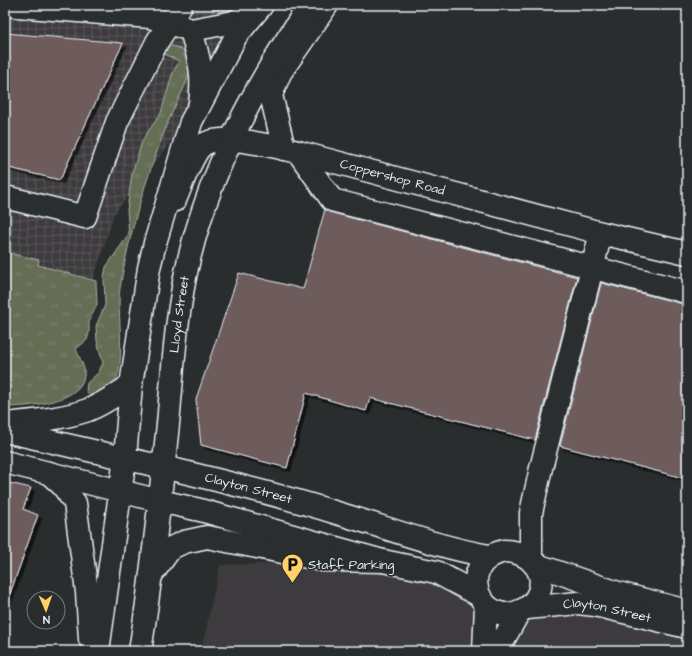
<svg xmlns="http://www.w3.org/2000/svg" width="692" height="656" viewBox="0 0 692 656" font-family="'Architects Daughter',sans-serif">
  <defs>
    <pattern id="industrial-grid" width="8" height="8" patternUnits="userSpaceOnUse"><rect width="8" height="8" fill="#3e3b3c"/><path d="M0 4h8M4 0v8" fill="none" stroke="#5a5859"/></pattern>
    <pattern id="grass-tufts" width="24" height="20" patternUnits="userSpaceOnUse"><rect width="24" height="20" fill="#656e55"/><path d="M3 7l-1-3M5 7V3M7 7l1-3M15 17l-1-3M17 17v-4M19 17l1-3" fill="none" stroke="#7b836e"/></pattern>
    <filter id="shadow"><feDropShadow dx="3.5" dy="3.5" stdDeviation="0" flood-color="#0009"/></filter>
  </defs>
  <rect width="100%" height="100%" fill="#2a2d2e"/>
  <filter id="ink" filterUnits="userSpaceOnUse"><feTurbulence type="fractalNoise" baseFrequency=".025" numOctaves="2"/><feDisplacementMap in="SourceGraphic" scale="8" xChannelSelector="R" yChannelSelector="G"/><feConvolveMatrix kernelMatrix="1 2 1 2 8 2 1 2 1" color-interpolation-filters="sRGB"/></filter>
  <g filter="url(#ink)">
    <path fill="#3e3b3c" d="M383,561L486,605L578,603L687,627V651H201L220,565Z"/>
    <path fill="url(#industrial-grid)" d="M5,5H243L173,139L114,214L90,290L5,394Z"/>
    <path fill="url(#grass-tufts)" stroke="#a6b0a6" d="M208,5H241C232,12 217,15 208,5Z
      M172,46C186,48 189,58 191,71C184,90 173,108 166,127C146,179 129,233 120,288C116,312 128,368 112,387C108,392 100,396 94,400L86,391L87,383L98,373L103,363L97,341L96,326L105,305L104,277L106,267L129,234L127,210L132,173L143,139L161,113L172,75L179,61L162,53L166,47Z
      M5,252L39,260L38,265L96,281L97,305L89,321V333L87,340L76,349C78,355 83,363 84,369C89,403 26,407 5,407Z"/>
    <path fill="#6e5b5c" stroke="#e8f1f8" filter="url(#shadow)" d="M5,33L123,43L60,180L5,167Z
      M325,209L329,212L577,277L535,440L370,398L366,411L306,393L287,468L201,445L196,399L239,273L303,289Z
      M601,283L687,305V479L560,446Z
      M5,482L31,488L23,509L38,515L7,602H5Z"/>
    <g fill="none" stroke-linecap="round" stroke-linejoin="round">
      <defs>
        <g id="minor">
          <path d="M5,5L150,17L191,30L234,22L259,7"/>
          <path d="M191,30C199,60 204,71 200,104"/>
          <path d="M284,149L271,95L280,73L327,5"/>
          <path d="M298,152L332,200L687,292"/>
          <path d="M5,197L85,217L117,122L157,42L181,5"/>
          <path id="s1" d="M175,200C182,184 188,165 198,150C212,128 278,148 298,152L601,233L687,253"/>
          <path id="s2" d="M163,467C222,481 280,495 337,513C388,528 437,547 489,556"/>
          <path d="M160,501L200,510L383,561L436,572L477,594"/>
          <path d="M504,551C526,551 547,568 539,592C536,600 530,607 522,610C483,631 451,564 504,551Z"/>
          <path d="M531,560V513L541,468L601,233"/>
          <path d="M534,564L618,593L687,611"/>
          <path id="s3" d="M527,608L578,603L595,605L687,627"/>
          <path d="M484,651L486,605"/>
          <path d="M497,651L519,612"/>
        </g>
        <g id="major">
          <path d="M5,424C32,421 62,419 88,410C104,404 117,394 131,385"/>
          <path d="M5,431L163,467"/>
          <path d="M5,462L160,501"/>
          <path d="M49,473L63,486L75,503L87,592L90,639"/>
          <path d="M152,574L171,548L184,542L207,537L322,560L383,561"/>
          <path d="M98,651L125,458L131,385L149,268L155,243L191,122L236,36L262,5"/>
          <path id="s4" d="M140,651C152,576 160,500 168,424C173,369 176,313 189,259C211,168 257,81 310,5"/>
        </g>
      </defs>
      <use href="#minor" stroke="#e8f1f8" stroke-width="25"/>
      <use href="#major" stroke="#e8f1f8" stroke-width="25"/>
      <use href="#minor" stroke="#2a2d2e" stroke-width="22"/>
      <use href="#major" stroke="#2a2d2e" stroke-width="22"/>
    </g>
  </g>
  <defs>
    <symbol id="parking-pin" viewBox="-11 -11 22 30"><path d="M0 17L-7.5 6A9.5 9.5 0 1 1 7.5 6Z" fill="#ffd166" stroke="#2a2d2e"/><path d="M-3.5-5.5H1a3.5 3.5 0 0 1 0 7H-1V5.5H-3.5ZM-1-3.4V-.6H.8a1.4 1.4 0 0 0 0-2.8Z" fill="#111"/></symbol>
  </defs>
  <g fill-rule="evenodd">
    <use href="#parking-pin" x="280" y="552" width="25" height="34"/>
  </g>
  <g text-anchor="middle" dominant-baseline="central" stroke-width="3.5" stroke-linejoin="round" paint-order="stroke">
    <g font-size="13" fill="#e8f1f8" stroke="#2a2d2e">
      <text stroke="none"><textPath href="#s1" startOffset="257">Coppershop Road</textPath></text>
      <text stroke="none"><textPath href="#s4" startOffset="339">Lloyd Street</textPath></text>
      <text stroke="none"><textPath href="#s2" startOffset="88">Clayton Street</textPath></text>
      <text stroke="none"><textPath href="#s3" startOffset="81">Clayton Street</textPath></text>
    </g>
    <g font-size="13" fill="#e8f1f8" stroke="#2a2d2e" text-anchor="start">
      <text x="308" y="565">Staff Parking</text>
    </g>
  </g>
  <rect width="692" height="656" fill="none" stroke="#2a2d2e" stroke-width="20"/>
  <rect x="10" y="10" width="672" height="636" fill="none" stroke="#e8f1f8" stroke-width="1.5" filter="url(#ink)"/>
  <g transform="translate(46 610) rotate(178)"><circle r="19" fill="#2a2d2e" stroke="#767b7f"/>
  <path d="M0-3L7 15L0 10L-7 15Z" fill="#ffd166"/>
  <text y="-6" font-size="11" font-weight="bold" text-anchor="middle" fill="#e8f1f8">N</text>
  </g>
</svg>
